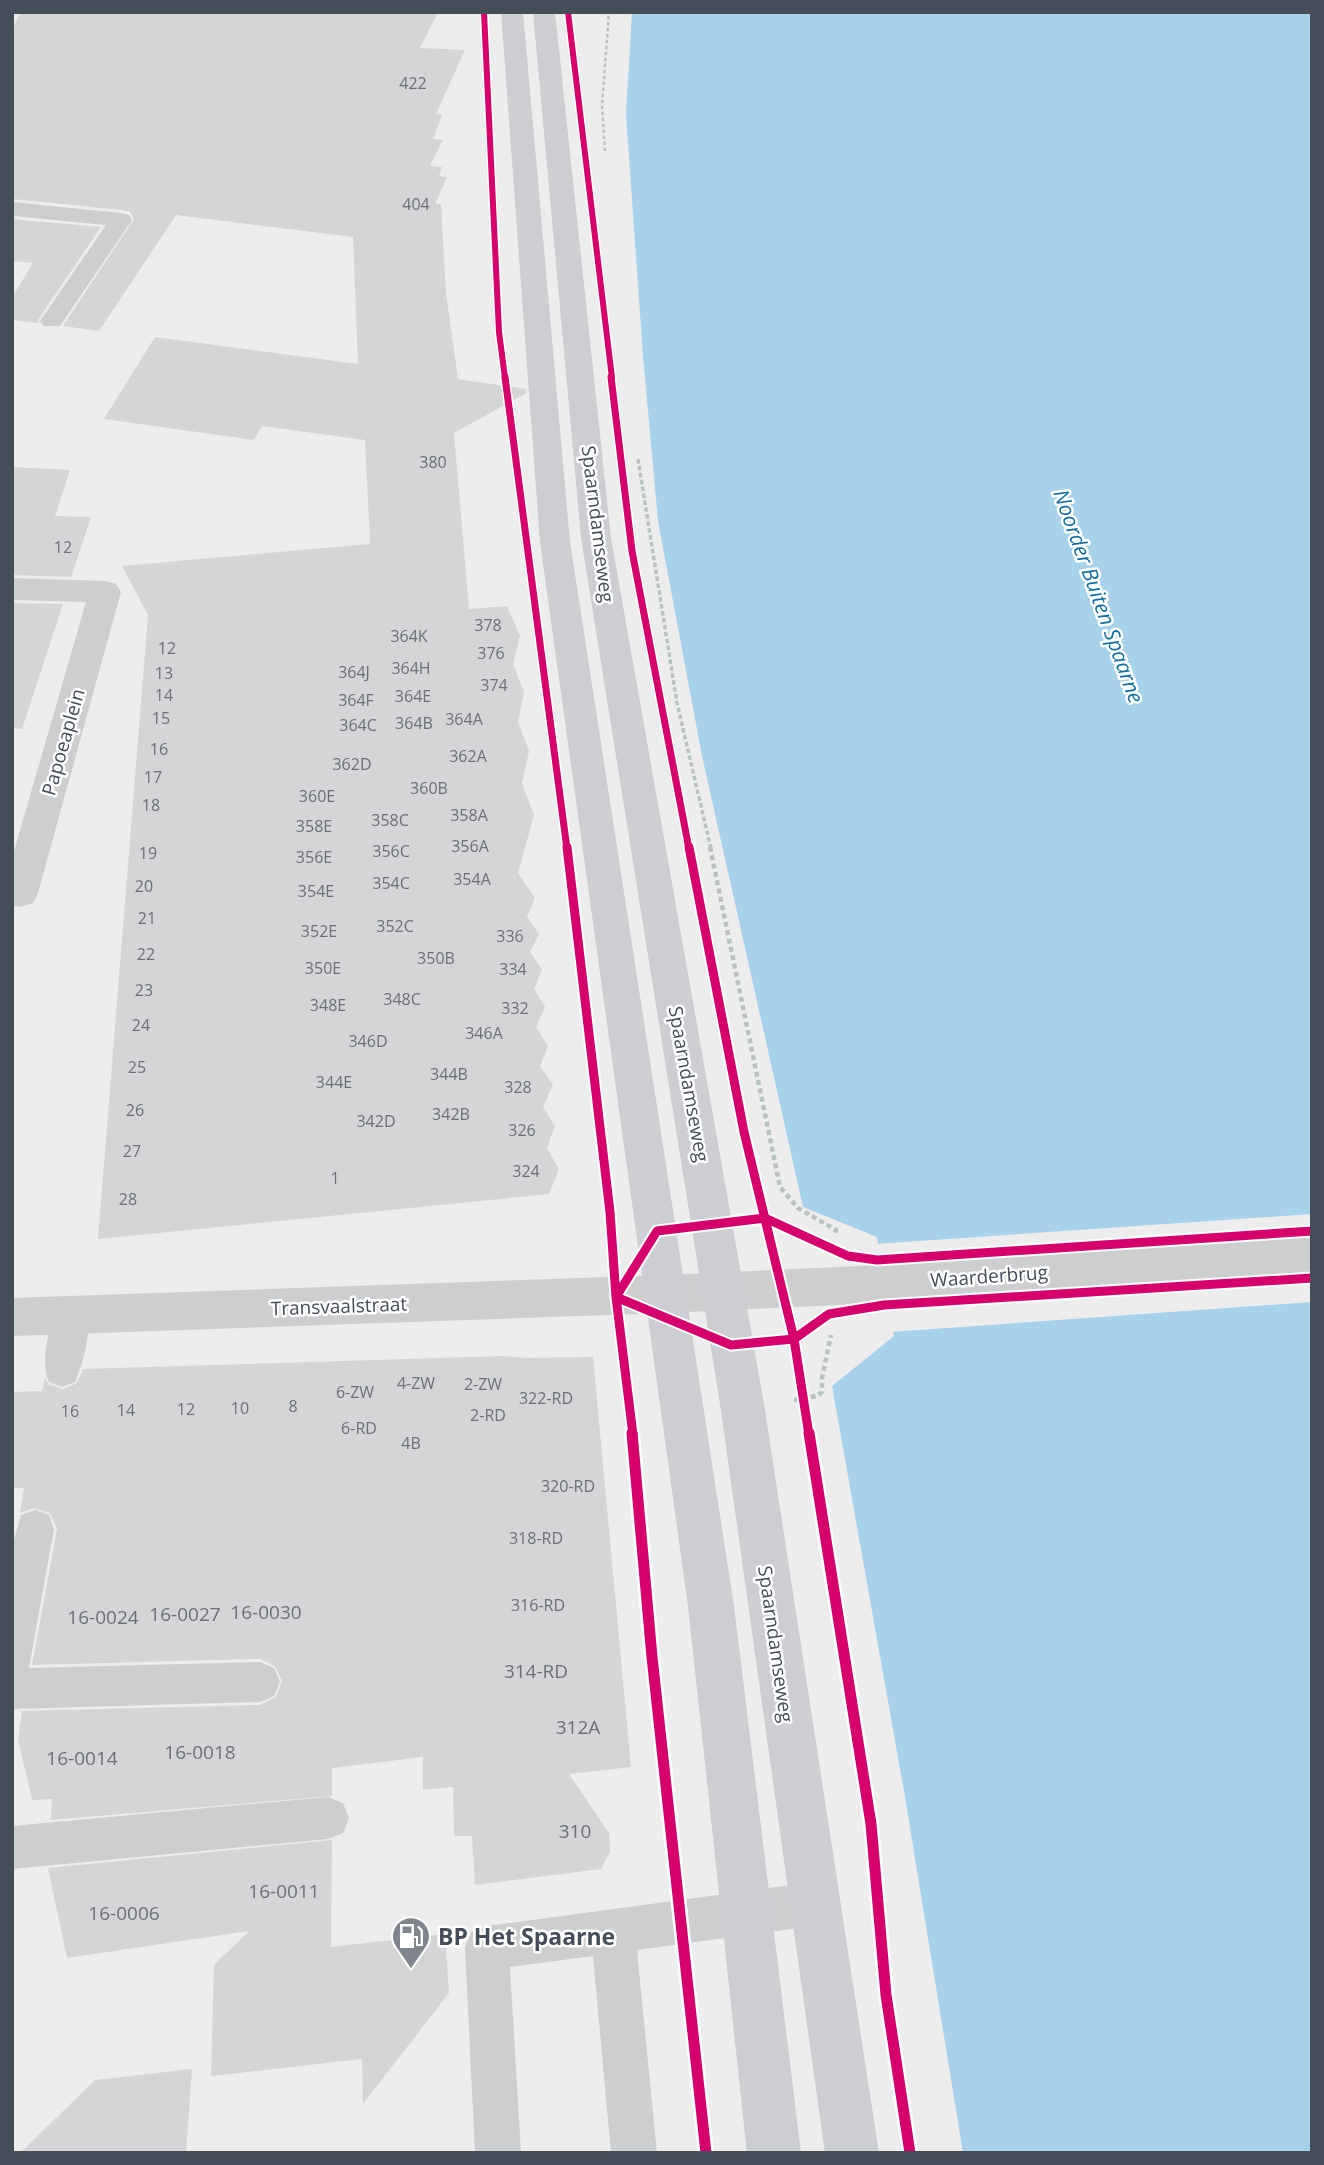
<svg xmlns="http://www.w3.org/2000/svg" width="1324" height="2165" viewBox="0 0 1324 2165" font-family="'Open Sans',sans-serif">
  <rect width="100%" height="100%" fill="#eeeded"/>
  <path fill="#a8d2ea" d="M632,12H1312V2153H963L905,1797L832,1386L894,1336L877,1237L803,1207L702,756L658,521L643,356L626,114Z"/>
  <path fill="#eeeded" d="M1312,1214V1302L890,1332L875,1244Z"/>
  <path fill="#d5d5d7" d="M21,12H438L420,48L465,50L436,114L442,115L433,139L443,140L430,166L442,167L439,176L447,177L435,204H441L446,293L458,379L526,389V393L454,433L469,609L507,606L520,636L513,664L524,692L518,722L529,751L522,784L534,815L518,873L535,898L527,917L539,934L530,952L542,970L534,989L545,1007L536,1027L548,1046L540,1066L553,1085L543,1107L555,1126L547,1148L559,1169L549,1194L98,1239L148,615L122,566L370,544L365,440L262,426L254,440L104,419L155,337L358,364L353,237L176,215L99,331L63,326L134,219L130,212L121,210L12,199V29Z
    M12,219L101,227L38,320L39,323L12,320V298L33,263L12,261Z
    M12,467L70,470L55,516L91,517L71,577L12,575Z
    M12,603L63,604L22,729L12,728Z
    M503,1356L527,1358L593,1357L631,1767L569,1774L609,1833L610,1852L601,1869L475,1885L472,1836H454L453,1787L423,1790V1757L332,1768V1796L51,1820L52,1799L32,1800L18,1739L22,1711L260,1705L276,1697L282,1681L275,1666L260,1659L32,1665L57,1529L50,1513L34,1508L20,1513L24,1488H12V1392L42,1391L45,1378L48,1384L63,1389L77,1383L83,1369Z
    M332,1840L331,1947L445,1934L449,1993L363,2104L362,2059L211,2076L214,1965L249,1931L67,1958L48,1868Z
    M192,2069L186,2153H20L95,2080Z"/>
  <g fill="none" stroke-linecap="round" stroke-linejoin="round">
    <path stroke="#b8c2c1" stroke-width="2.5" stroke-dasharray="3.5 2.5" stroke-linecap="butt" d="M605,151L602,105L609,12"/>
    <path stroke="#b8c2c1" stroke-width="3.5" stroke-dasharray="4.5 2.5" stroke-linecap="butt" d="M638,459L677,703L711,849"/>
    <path stroke="#b8c2c1" stroke-width="4.5" stroke-dasharray="5 3.5" stroke-linecap="butt" d="M710,847L780,1187L798,1208L836,1230L834,1235
      M794,1400L817,1396L822,1392V1378L831,1335"/>
    <path fill="#ccced0" fill-rule="evenodd" d="M12,202L121,213L129,215L132,220L60,326H44L40,321L106,225L12,216Z
      M72,1298L85,1303C94,1325 84,1361 75,1382L62,1387L49,1382C39,1361 50,1325 59,1303Z
      M35,1510L49,1515L54,1529L29,1668L260,1662L274,1668L280,1682L274,1696L260,1702L12,1709V1547L21,1515Z
      M328,1797L343,1803L349,1818L343,1833L328,1839L12,1869V1826Z
      M814,1882L829,1889L836,1904L829,1919L814,1926L637,1950L657,2153H611L593,1956L510,1967L521,2153H475L465,1948L471,1932L487,1926Z"/>
    <path fill="#ccced0" fill-rule="evenodd" d="M12,578L105,581L116,584L121,592L38,893L33,903L20,907L12,905V858L86,602L12,600Z
      M666,1275L681,1281L687,1294L681,1307L666,1313L12,1336V1298Z"/>
    <path fill="#ccced0" fill-rule="evenodd" d="M1312,1236V1274L881,1303L666,1313L651,1307L645,1294L651,1281L666,1275L881,1265Z"/>
    <path fill="#ccced2" fill-rule="evenodd" d="M501,12H523L570,542L734,1606L801,2153H747L688,1606L540,542Z
      M533,12H555L611,538L764,1404L879,2153H825L720,1404L581,538Z"/>
    <defs>
      <path id="cycleway-far3" d="M484,12L499,332L505,378
        M568,12L612,378"/>
      <path id="cycleway-far2" d="M505,377L567,849
        M611,377L632,551L689,849"/>
      <path id="cycleway-far1" d="M567,847L610,1212L616,1297L633,1435
        M689,847L744,1132L794,1339L809,1435
        M1312,1231L877,1260L848,1256L765,1218L657,1231L616,1297L731,1345L794,1339L829,1314L884,1305L1312,1278"/>
      <path id="cycleway" d="M632,1433L652,1657L706,2153
        M809,1433L871,1824L886,1995L910,2153"/>
    </defs>
    <use href="#cycleway-far3" stroke="#fff" stroke-width="9"/>
    <use href="#cycleway-far2" stroke="#fff" stroke-width="10"/>
    <use href="#cycleway-far1" stroke="#fff" stroke-width="13"/>
    <use href="#cycleway" stroke="#fff" stroke-width="16"/>
    <use href="#cycleway-far3" stroke="#d6006c" stroke-width="6"/>
    <use href="#cycleway-far2" stroke="#d6006c" stroke-width="7"/>
    <use href="#cycleway-far1" stroke="#d6006c" stroke-width="9"/>
    <use href="#cycleway" stroke="#d6006c" stroke-width="11"/>
  </g>
  <defs>
    <symbol id="fuel-pin" viewBox="-11 -11 22 30"><path d="M0 17L-7.5 6A9.5 9.5 0 1 1 7.5 6Z" fill="#80858d" stroke="#fff"/><path d="M-5.5-6h7V0h2V4h1.3V-2.5L3-4.5l.8-.8L6-3V5H2.5V1h-1V6h-7ZM-4.2-4.7v3.2H.2V-4.7Z" fill="#fff"/></symbol>
  </defs>
  <g fill-rule="evenodd">
    <use href="#fuel-pin" x="389" y="1914" width="44" height="60"/>
  </g>
  <g text-anchor="middle" dominant-baseline="central" stroke-width="5" stroke-linejoin="round" paint-order="stroke">
    <g font-size="16" fill="#6a707a">
      <text x="413" y="83">422</text>
      <text x="416" y="204">404</text>
      <text x="433" y="462">380</text>
      <text x="63" y="547">12</text>
      <text x="488" y="625">378</text>
      <text x="409" y="636">364K</text>
      <text x="167" y="648">12</text>
      <text x="491" y="653">376</text>
      <text x="411" y="668">364H</text>
      <text x="354" y="672">364J</text>
      <text x="164" y="673">13</text>
      <text x="494" y="685">374</text>
      <text x="164" y="695">14</text>
      <text x="413" y="696">364E</text>
      <text x="356" y="700">364F</text>
      <text x="161" y="718">15</text>
      <text x="464" y="719">364A</text>
      <text x="414" y="723">364B</text>
      <text x="358" y="725">364C</text>
      <text x="159" y="749">16</text>
      <text x="468" y="756">362A</text>
      <text x="352" y="764">362D</text>
      <text x="153" y="777">17</text>
      <text x="429" y="788">360B</text>
      <text x="317" y="796">360E</text>
      <text x="151" y="805">18</text>
      <text x="469" y="815">358A</text>
      <text x="390" y="820">358C</text>
      <text x="314" y="826">358E</text>
      <text x="470" y="846">356A</text>
      <text x="391" y="851">356C</text>
      <text x="148" y="853">19</text>
      <text x="314" y="857">356E</text>
      <text x="472" y="879">354A</text>
      <text x="391" y="883">354C</text>
      <text x="144" y="886">20</text>
      <text x="316" y="891">354E</text>
      <text x="147" y="918">21</text>
      <text x="395" y="926">352C</text>
      <text x="319" y="931">352E</text>
      <text x="510" y="936">336</text>
      <text x="146" y="954">22</text>
      <text x="436" y="958">350B</text>
      <text x="323" y="968">350E</text>
      <text x="513" y="969">334</text>
      <text x="144" y="990">23</text>
      <text x="402" y="999">348C</text>
      <text x="328" y="1005">348E</text>
      <text x="515" y="1008">332</text>
      <text x="141" y="1025">24</text>
      <text x="484" y="1033">346A</text>
      <text x="368" y="1041">346D</text>
      <text x="137" y="1067">25</text>
      <text x="449" y="1074">344B</text>
      <text x="334" y="1082">344E</text>
      <text x="518" y="1087">328</text>
      <text x="135" y="1110">26</text>
      <text x="451" y="1114">342B</text>
      <text x="376" y="1121">342D</text>
      <text x="522" y="1130">326</text>
      <text x="132" y="1151">27</text>
      <text x="526" y="1171">324</text>
      <text x="335" y="1178">1</text>
      <text x="128" y="1199">28</text>
      <text x="416" y="1383">4-ZW</text>
      <text x="483" y="1384">2-ZW</text>
      <text x="355" y="1392">6-ZW</text>
      <text x="546" y="1398">322-RD</text>
      <text x="293" y="1406">8</text>
      <text x="240" y="1408">10</text>
      <text x="186" y="1409">12</text>
      <text x="126" y="1410">14</text>
      <text x="70" y="1411">16</text>
      <text x="488" y="1415">2-RD</text>
      <text x="359" y="1428">6-RD</text>
      <text x="411" y="1443">4B</text>
      <text x="568" y="1486">320-RD</text>
      <text x="536" y="1538">318-RD</text>
      <text x="538" y="1605">316-RD</text>
    </g>
    <g font-size="19" fill="#454d59" stroke="#fff">
      <text transform="translate(598 524) rotate(83)">Spaarndamseweg</text>
      <text transform="translate(63 742) rotate(-74)">Papoeaplein</text>
      <text transform="translate(689 1084) rotate(80)">Spaarndamseweg</text>
      <text transform="translate(989 1276) rotate(-4)">Waarderbrug</text>
      <text transform="translate(339 1306) rotate(-2)">Transvaalstraat</text>
      <text transform="translate(776 1644) rotate(82)">Spaarndamseweg</text>
    </g>
    <g font-size="19" fill="#6a707a">
      <text x="266" y="1612">16-0030</text>
      <text x="185" y="1614">16-0027</text>
      <text x="103" y="1617">16-0024</text>
      <text x="536" y="1671">314-RD</text>
      <text x="578" y="1727">312A</text>
      <text x="200" y="1752">16-0018</text>
      <text x="82" y="1758">16-0014</text>
      <text x="575" y="1831">310</text>
      <text x="284" y="1891">16-0011</text>
      <text x="124" y="1913">16-0006</text>
    </g>
    <g font-size="21" font-style="italic" fill="#116ea0" stroke="#fff">
      <text transform="translate(1099 596) rotate(70)">Noorder Buiten Spaarne</text>
    </g>
    <g font-size="23" font-weight="bold" fill="#454d59" stroke="#fff" text-anchor="start">
      <text x="438" y="1936">BP Het Spaarne</text>
    </g>
  </g>
  <rect width="1324" height="2165" fill="none" stroke="#454d59" stroke-width="28"/>
</svg>
